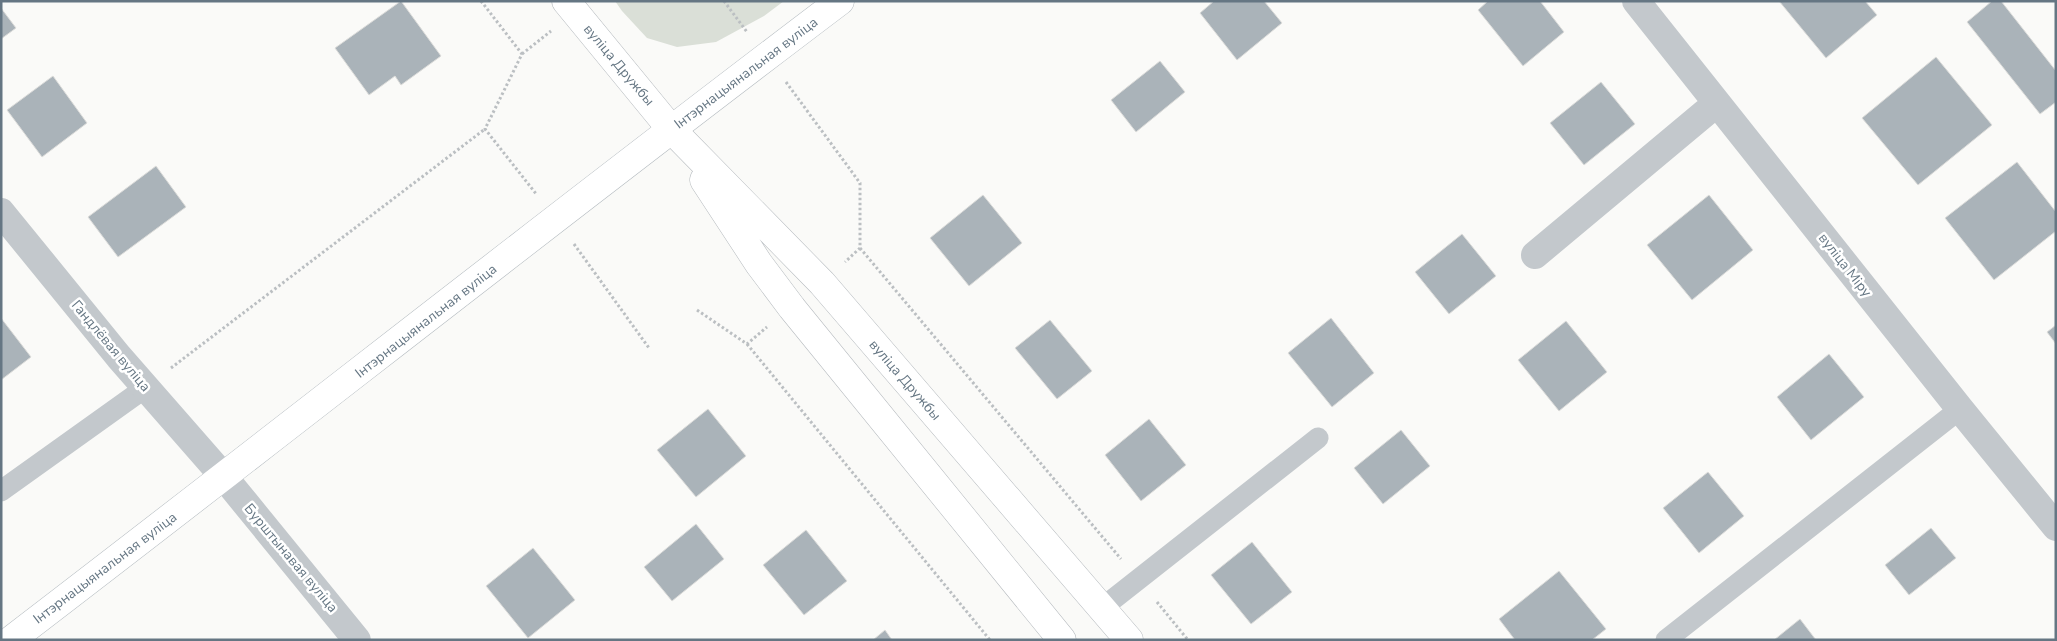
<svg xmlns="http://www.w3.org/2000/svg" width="2057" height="641" viewBox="0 0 2057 641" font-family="'Nunito Sans',sans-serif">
  <rect width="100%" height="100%" fill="#fafaf8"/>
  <path fill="#dadfd7" d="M615,1H784L764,16L716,42L677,47L647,38L622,11Z"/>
  <path fill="#aab3b9" stroke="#dcdcda" d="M401,1L441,56L401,85L395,76L369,95L335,48Z
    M1214,1H1264L1282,23L1237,60L1200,13Z
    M1488,1H1540L1564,32L1523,66L1478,10Z
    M1779,1H1865L1877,15L1826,58Z
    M1992,1H2001L2056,71V102L2040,114L1967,22Z
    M1,8L16,28L1,39Z
    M1936,57L1992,125L1918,185L1862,118Z
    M1160,61L1185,92L1136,132L1111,100Z
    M53,76L87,123L42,157L7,110Z
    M1601,82L1635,124L1584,165L1550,123Z
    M2017,162L2056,212V231L1994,280L1945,218Z
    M156,166L186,207L118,257L88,217Z
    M983,195L1022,243L969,286L930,238Z
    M1709,195L1753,250L1692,300L1647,245Z
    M1462,234L1496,276L1449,314L1415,272Z
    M1,318L31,357L1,380Z
    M1331,318L1374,373L1332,407L1288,353Z
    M1050,320L1092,371L1057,399L1015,348Z
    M1566,321L1607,372L1559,411L1518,360Z
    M2056,325V344L2047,332Z
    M1829,354L1864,397L1811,440L1777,397Z
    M708,409L746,456L696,497L657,450Z
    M1149,419L1186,465L1141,501L1105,455Z
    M1401,430L1430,466L1383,504L1354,468Z
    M1708,472L1744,516L1699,553L1663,508Z
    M696,524L724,559L672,601L644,567Z
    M1931,528L1956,558L1909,595L1885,565Z
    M806,530L847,581L804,615L763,565Z
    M1252,542L1292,592L1251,624L1211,575Z
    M533,548L575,600L528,638L486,586Z
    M1559,571L1606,629L1592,640H1515L1499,619Z
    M1800,619L1816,640H1774Z
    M885,630L892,640H873Z"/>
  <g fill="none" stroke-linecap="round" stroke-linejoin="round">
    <defs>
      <path id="secondary" d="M11,640C288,428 562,211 840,1"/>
      <path id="primary" d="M566,1L671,129L822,283L1129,640
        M704,180L759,264L792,308L1062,640"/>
    </defs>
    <use href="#secondary" stroke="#b3babf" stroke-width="29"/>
    <use href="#primary" stroke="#b5babe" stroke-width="29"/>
    <path stroke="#bbbfc2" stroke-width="3" stroke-dasharray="2.5 2.5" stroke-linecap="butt" d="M481,1L522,54L485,129L537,195
      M724,1L747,32
      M522,54L551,31
      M786,82L860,183V248L845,262
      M574,244L649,348
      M860,248L1121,559
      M697,310L747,344L767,327
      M747,344L990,640
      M171,368L485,129
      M1157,602L1188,640"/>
    <path stroke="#c3c8cc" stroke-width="21" d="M1,491L145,388
      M1102,608L1318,438
      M1666,640L1960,409"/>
    <path stroke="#c3c8cc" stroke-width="28" d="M1636,1L1960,409L2056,527
      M1,212L119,357L224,477L357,640
      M1535,255L1717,103"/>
    <use href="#secondary" stroke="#fff" stroke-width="28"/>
    <use href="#primary" stroke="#fff" stroke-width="28"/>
  </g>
  <g text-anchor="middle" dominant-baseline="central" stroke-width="5" stroke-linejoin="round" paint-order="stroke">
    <g font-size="14" fill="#657683" stroke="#fff">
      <text transform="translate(619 65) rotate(50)">вуліца Дружбы</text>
      <text transform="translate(746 73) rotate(-37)">Інтэрнацыянальная вуліца</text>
      <text transform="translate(1845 265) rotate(52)">вуліца Міру</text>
      <text transform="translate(426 321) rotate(-38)">Інтэрнацыянальная вуліца</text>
      <text transform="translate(111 346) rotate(50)">Гандлёвая вуліца</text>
      <text transform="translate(905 380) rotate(49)">вуліца Дружбы</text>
      <text transform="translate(291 558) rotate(50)">Бурштынавая вуліца</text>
      <text transform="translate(105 568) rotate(-37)">Інтэрнацыянальная вуліца</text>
    </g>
  </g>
  <rect width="2057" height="641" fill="none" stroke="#657683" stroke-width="5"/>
</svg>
